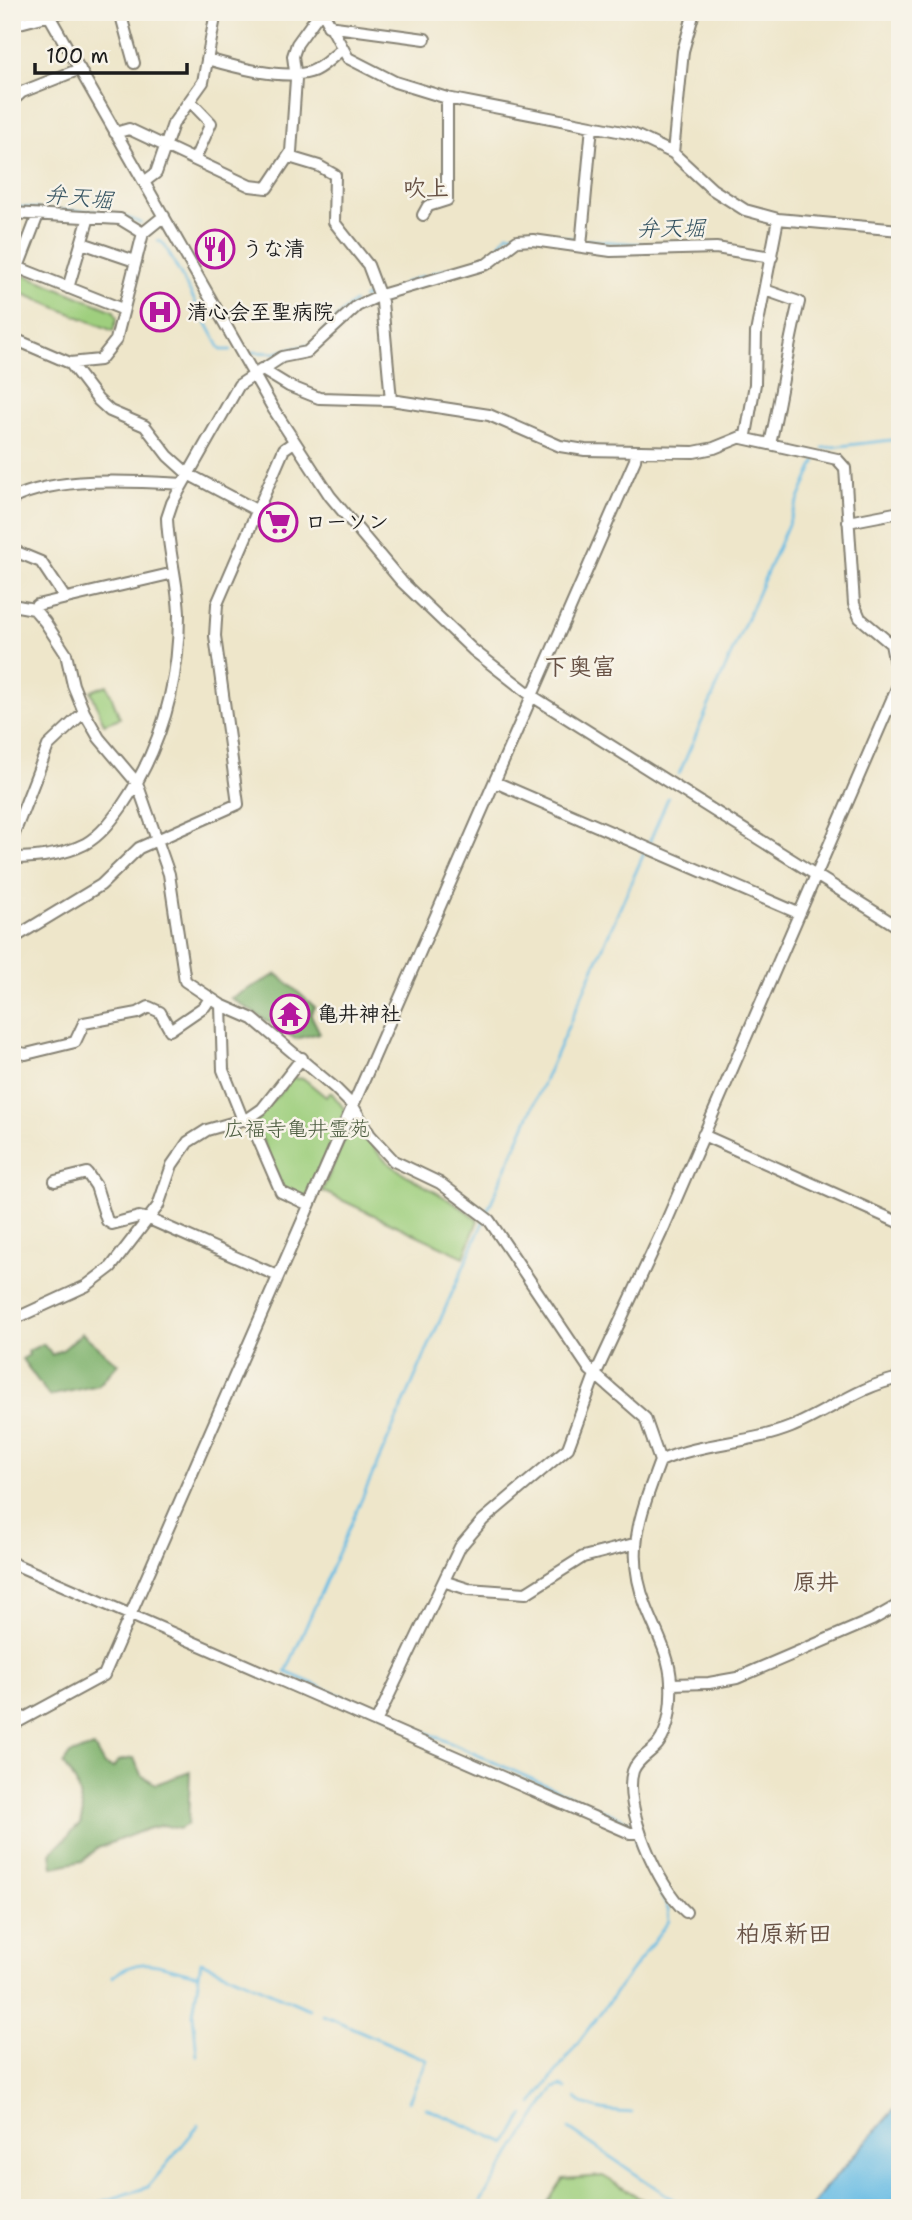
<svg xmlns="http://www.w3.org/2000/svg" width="912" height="2220" viewBox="0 0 912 2220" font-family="'Shantell Sans','Klee One',sans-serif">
  <rect width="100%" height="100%" fill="#f7f3e8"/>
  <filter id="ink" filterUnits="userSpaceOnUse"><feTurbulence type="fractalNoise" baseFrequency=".0143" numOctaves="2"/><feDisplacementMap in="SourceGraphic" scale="14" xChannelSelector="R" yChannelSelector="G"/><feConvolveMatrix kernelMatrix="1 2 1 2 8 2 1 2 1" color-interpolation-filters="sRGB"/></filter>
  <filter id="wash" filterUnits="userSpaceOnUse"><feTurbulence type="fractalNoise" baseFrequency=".00686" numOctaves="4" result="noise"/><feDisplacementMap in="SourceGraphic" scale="28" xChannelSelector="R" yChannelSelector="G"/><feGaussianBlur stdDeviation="1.57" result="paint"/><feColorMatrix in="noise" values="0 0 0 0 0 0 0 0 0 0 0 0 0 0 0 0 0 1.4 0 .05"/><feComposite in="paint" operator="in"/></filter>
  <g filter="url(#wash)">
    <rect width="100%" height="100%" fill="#eee6ca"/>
    <path fill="#9fcf7e" stroke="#5e764d" stroke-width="2" d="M26,275L114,311L117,319L113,331L16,291L21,277Z
      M107,685L120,718L104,724L91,691Z
      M293,1072L296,1079L303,1078L326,1097L331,1092L345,1110L306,1199L284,1192L253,1118L285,1089L284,1084Z
      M351,1124C367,1129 372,1149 385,1160C413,1183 449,1196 478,1220L464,1257L322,1191Z
      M603,2176L642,2199L652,2208H544L563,2179Z"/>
    <path fill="#7fb26d" stroke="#4e6744" stroke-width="2" d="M277,974L315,1007L311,1015L320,1033L295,1039L231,998Z
      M82,1333L118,1364L99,1385L49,1396L22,1359L29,1355L28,1351L43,1344L52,1355L64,1349Z
      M94,1747L104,1765L113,1768L118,1761L134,1758L141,1775L156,1784L190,1772L188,1824L179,1829L163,1825L147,1829L98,1848L82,1861L53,1867L51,1853L80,1824L83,1812L76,1783L63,1764L70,1754Z"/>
    <path fill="#67bce4" stroke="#426c80" stroke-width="2" d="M900,2103V2208H811L822,2192Z"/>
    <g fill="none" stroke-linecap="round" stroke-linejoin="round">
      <path stroke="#67bce4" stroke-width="2.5" d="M12,206L39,209
        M45,210C80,210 109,209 141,223
        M158,240L164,244L221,350H231
        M587,240L654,245
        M497,250L507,234H543L575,239
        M432,273L470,264
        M404,283L424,276
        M363,298L376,292
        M323,330L354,302
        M900,344V365
        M252,352L275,353L308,345
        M823,448L900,439
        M679,774L816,460
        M649,843L668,798
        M486,1214L645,851
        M376,1711L286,1672L484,1220
        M382,1713L632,1823
        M112,1977C146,1951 163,1970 199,1975
        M323,2015L427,2060L409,2101
        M197,2056L193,2014L201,1962L309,2009
        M576,2098C588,2111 615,2112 632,2113
        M532,2104L669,1921L668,1909L635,1841
        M426,2108L506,2143L524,2115
        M569,2129L686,2208
        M481,2201L554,2088L562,2086L566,2089
        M83,2208L148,2187L199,2125"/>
    </g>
  </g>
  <g filter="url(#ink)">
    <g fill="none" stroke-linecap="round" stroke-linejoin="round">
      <defs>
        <path id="minor" d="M47,12L274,410L330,496L402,582L473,650L532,696L900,928
          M120,12L134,63
          M323,12L348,58L395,82L447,98L633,134L673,153L712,189L745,210L778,219L900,230
          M12,25L62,12
          M328,26L425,39
          M207,59C235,67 282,80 310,72C321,69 332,57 341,50
          M12,101L22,92L80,69
          M190,101L211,123L195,159
          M115,133L129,129L250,186L267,188L291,152L296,79L293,56L297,44L320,12
          M673,153L683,51L694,12
          M289,157L319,166L335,175L334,222L368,265L382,302L391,400
          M144,182L156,173L173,124L203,82L216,12
          M12,213L120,219L143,233
          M423,215L428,206L447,200V98
          M82,243L135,261
          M581,246L592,126
          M19,268L122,309
          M12,283L38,215
          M68,288L89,217
          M765,290L799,302C787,349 781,397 770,444
          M12,338L70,363L100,360L116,340L143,233L164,216
          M70,363L98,400L110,411L145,426L168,456L188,474L256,510
          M261,369L289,386L319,398L391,400L489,415L560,446L585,450L694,452L714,448L746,435L755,384L756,333L778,219
          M742,438L837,459L845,468L854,604L860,618L891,644L900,689
          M12,499C56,476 132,481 182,484
          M848,522L900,512
          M12,550L41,562L65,598
          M12,605L34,609L45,622L66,654L73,685L84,712L99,738L137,783L169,874L185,981L221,1005L253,1019L335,1088L353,1106L370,1135L394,1161L440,1183L489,1220L590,1370L645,1418L660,1461
          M34,609L37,605L174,573
          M495,782L798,913
          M12,839L48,746L84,712
          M12,858C36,858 63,855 85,844C101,835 112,820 122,806C161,749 179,683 179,614C178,582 168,550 167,518L172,503L239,385L282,357L307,352L357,306L381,295L487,264L517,241L533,240L611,251L716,248L772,257
          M12,939L101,885L139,848L238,804L215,636L217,604L284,449L294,442
          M221,1005L223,1070L243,1120
          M12,1051L26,1054L75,1042L84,1023L138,1013L149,1007L160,1012L170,1030L205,1006L210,998
          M249,1118L281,1192L309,1205
          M703,1135L900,1223
          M55,1181L87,1173L96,1186L107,1221L112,1224L139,1217L149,1219L278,1276
          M12,1320L86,1286L111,1267L158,1206L172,1165L188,1142L207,1130L249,1118L262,1109L302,1058
          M12,1563L630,1833H640
          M446,1582L468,1589L526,1593L583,1557L634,1544
          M671,1684L709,1683L737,1678L872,1620L900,1604
          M377,1720L460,1547L483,1520L568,1448L595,1375L664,1227L899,683
          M12,1725L104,1675L635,460L636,453
          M686,1912C659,1889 622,1806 633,1771C637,1759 651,1753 658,1744C670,1729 672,1700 671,1682C670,1655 655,1630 646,1606C624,1551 641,1513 660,1461C702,1442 749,1444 791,1427C828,1412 859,1386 900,1378"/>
      </defs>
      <use href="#minor" stroke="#858173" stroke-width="14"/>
      <use href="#minor" stroke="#fff" stroke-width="10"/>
    </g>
  </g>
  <defs>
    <symbol id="restaurant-ring" viewBox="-11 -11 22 22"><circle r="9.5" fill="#f7f3e8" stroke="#b5179e" stroke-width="1.5"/><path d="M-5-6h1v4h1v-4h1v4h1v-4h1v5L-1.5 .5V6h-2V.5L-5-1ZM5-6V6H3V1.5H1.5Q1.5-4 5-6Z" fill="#b5179e"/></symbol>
    <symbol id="hospital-ring" viewBox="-11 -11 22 22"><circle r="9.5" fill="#f7f3e8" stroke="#b5179e" stroke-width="1.5"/><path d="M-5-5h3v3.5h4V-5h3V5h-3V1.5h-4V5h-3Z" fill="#b5179e"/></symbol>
    <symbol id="supermarket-ring" viewBox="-11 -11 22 22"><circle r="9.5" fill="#f7f3e8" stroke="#b5179e" stroke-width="1.5"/><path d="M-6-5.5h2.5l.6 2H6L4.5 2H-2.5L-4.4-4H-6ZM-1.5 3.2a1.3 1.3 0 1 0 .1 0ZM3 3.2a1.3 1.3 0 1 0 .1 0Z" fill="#b5179e"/></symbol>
    <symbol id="temple-ring" viewBox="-11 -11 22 22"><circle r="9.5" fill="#f7f3e8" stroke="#b5179e" stroke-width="1.5"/><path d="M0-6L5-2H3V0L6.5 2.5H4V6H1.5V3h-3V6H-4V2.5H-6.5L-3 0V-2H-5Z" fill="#b5179e"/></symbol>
  </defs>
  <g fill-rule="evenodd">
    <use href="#restaurant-ring" x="193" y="227" width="44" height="44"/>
    <use href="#hospital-ring" x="138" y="290" width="44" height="44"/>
    <use href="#supermarket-ring" x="256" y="500" width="44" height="44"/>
    <use href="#temple-ring" x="268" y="992" width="44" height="44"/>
  </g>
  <g text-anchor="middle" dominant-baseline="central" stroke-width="5" stroke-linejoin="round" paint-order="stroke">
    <g font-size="21" font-weight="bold" fill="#1c1c1c" stroke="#f7f3e8" text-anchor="start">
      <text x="242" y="249">うな清</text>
      <text x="187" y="312">清心会至聖病院</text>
      <text x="305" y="522">ローソン</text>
      <text x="317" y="1014">亀井神社</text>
    </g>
    <g font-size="21" fill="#4a5b3e" stroke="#f7f3e8">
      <text x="297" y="1129">広福寺亀井霊苑</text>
    </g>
    <g font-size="23" font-weight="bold" fill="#675144" stroke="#f7f3e8">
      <text x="426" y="188">吹上</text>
      <text x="816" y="1582">原井</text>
    </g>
    <g font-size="23" font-style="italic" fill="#365462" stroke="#f7f3e8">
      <text transform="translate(79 197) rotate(6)">弁天堀</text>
      <text x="671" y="228">弁天堀</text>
    </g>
    <g font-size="24" font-weight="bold" fill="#675144" stroke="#f7f3e8">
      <text x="580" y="667">下奥富</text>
      <text x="784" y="1934">柏原新田</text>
    </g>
  </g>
  <rect width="912" height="2220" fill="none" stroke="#f7f3e8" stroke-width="42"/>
  <path d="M35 63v10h152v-10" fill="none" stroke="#1c1c1c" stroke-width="3.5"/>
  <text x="46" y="63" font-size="21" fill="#1c1c1c" stroke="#f7f3e8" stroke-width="5" paint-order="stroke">100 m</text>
</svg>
